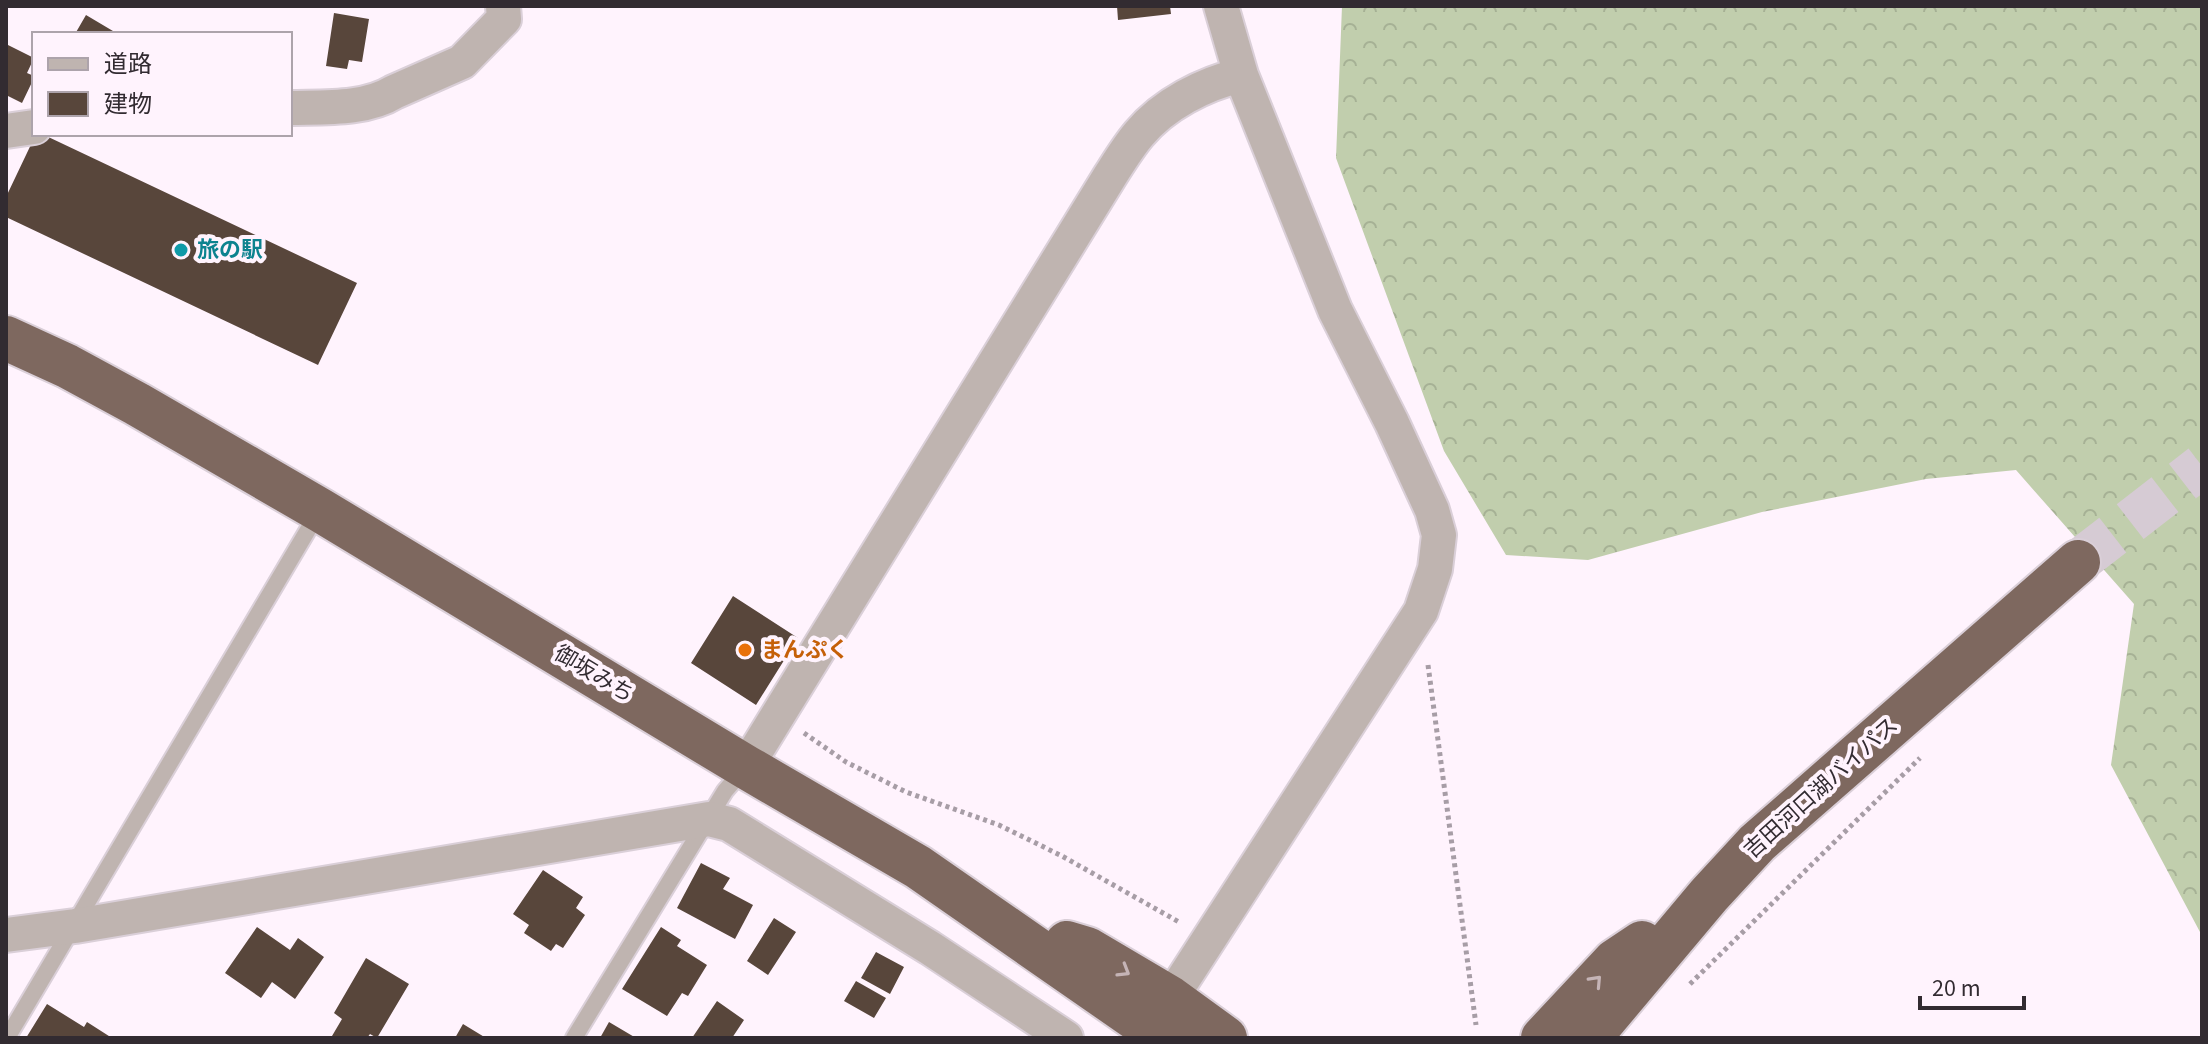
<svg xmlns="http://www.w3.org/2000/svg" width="2208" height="1044" viewBox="0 0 2208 1044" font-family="'Source Sans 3','Noto Sans JP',sans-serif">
  <defs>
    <pattern id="forest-crowns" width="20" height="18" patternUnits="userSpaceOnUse" patternTransform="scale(2)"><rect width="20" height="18" fill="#c1cead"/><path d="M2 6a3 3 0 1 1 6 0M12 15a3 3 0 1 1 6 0" fill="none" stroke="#a6b195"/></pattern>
  </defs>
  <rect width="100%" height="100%" fill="#fff3fd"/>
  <path fill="url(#forest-crowns)" d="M1342,6H2202V931L2200,932L2111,765L2134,604L2016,470L1926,479L1762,512L1588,560L1506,555L1444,451L1336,158Z"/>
  <path fill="#58463b" d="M1117,6H1170L1171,14L1118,20Z
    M334,13L369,19L362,62L349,60L347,69L326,66Z
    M86,15L118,34H75Z
    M6,44L34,58L27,73L34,76V78L22,103L6,95Z
    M36,134H42L357,283L318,365L6,217V197Z
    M733,596L798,638L756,705L691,663Z
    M701,863L730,878L723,889L753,905L735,939L677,908Z
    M543,870L583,897L576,908L585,915L563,948L556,944L551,951L524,933L529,925L513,914Z
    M774,918L796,932L768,975L747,961Z
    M257,927L290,950L298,938L324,957L295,999L272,982L261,998L225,973Z
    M661,927L681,940L677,946L707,965L688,996L682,993L667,1016L622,989Z
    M876,952L904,967L890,994L861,978Z
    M366,958L409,984L377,1038L370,1034L367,1038H335L332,1036L342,1019L334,1013Z
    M856,981L886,998L874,1018L844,1001Z
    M717,1001L744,1020L732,1038H692Z
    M47,1004L84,1027L87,1022L112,1038H26Z
    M609,1022L636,1038H600Z
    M463,1024L486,1038H455Z"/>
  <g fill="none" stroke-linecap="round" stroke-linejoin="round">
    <path stroke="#d6cbd4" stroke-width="44" stroke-dasharray="44 22" stroke-linecap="butt" d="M2078,562L2202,466"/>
    <defs>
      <path id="lane" d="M7,1038L318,513
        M574,1038L725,791L744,769"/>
      <path id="street" d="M290,108C323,107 365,110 394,92L462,62L504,19L503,6
        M6,131L34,127
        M746,767L1110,176C1119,162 1128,147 1139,134C1164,104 1204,84 1241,75
        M6,935L75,926L709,819L729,824L930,948L1066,1038
        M1158,1018L1421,611L1435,569L1439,535L1432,510L1392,423L1335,310L1241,75L1221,6"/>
      <path id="highway" d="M6,338L67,366L137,404L320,510L746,767L918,867L1164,1038
        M1067,943L1087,949L1170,998L1225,1038
        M1543,1038L1615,961L1642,943
        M1589,1038L1709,895L1757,843L2078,562"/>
    </defs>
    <use href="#lane" stroke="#dacfd8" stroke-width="20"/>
    <use href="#street" stroke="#dacfd8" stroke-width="38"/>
    <use href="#highway" stroke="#dacfd8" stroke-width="48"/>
    <path stroke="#a79da6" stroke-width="5" stroke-dasharray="4 4" stroke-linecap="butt" d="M1428,665L1476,1025
      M804,733L846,762L906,792L999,825L1062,856L1179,922
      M1690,984L1920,758"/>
    <use href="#lane" stroke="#bfb4b0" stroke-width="16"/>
    <use href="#street" stroke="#bfb4b0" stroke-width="34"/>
    <use href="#highway" stroke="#7e685f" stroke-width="44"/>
  </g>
  <defs><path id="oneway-chevron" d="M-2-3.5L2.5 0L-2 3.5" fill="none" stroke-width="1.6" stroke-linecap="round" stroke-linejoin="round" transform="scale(2)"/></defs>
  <g stroke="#c5b4b6">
    <use href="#oneway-chevron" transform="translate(1124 971) rotate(31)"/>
    <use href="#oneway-chevron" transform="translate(1596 981) rotate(-47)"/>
  </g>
  <circle fill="#0f9aa8" stroke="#fff3fd" stroke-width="3" cx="181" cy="250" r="8"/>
  <circle fill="#e8710a" stroke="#fff3fd" stroke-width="3" cx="745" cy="650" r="8"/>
  <g text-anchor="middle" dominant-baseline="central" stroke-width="8" stroke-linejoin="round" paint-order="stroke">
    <g font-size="22" font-weight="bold" fill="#0d838f" stroke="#fff3fd" text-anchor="start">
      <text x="197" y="250">旅の駅</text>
    </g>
    <g font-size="22" font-weight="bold" fill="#c56008" stroke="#fff3fd" text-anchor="start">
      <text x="761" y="650">まんぷく</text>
    </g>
    <g font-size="22" fill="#322b31" stroke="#fff3fd">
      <text transform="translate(594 674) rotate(31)">御坂みち</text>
      <text transform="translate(1821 788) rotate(-42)">吉田河口湖バイパス</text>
    </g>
  </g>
  <rect width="2208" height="1044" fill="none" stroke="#322b31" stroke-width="16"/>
  <rect x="32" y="32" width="260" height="104" fill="#fff3fd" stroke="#ada3ab" stroke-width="2"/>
  <rect x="48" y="58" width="40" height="12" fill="#bfb4b0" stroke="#ada3ab" stroke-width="2"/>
  <text x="104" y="72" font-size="24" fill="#322b31">道路</text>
  <rect x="48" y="92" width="40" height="24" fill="#58463b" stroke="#ada3ab" stroke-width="2"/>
  <text x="104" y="112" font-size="24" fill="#322b31">建物</text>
  <path d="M1920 996v12h104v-12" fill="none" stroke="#322b31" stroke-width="4"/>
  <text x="1932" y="996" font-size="24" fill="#322b31" stroke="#fff3fd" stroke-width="6" paint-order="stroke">20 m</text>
</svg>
